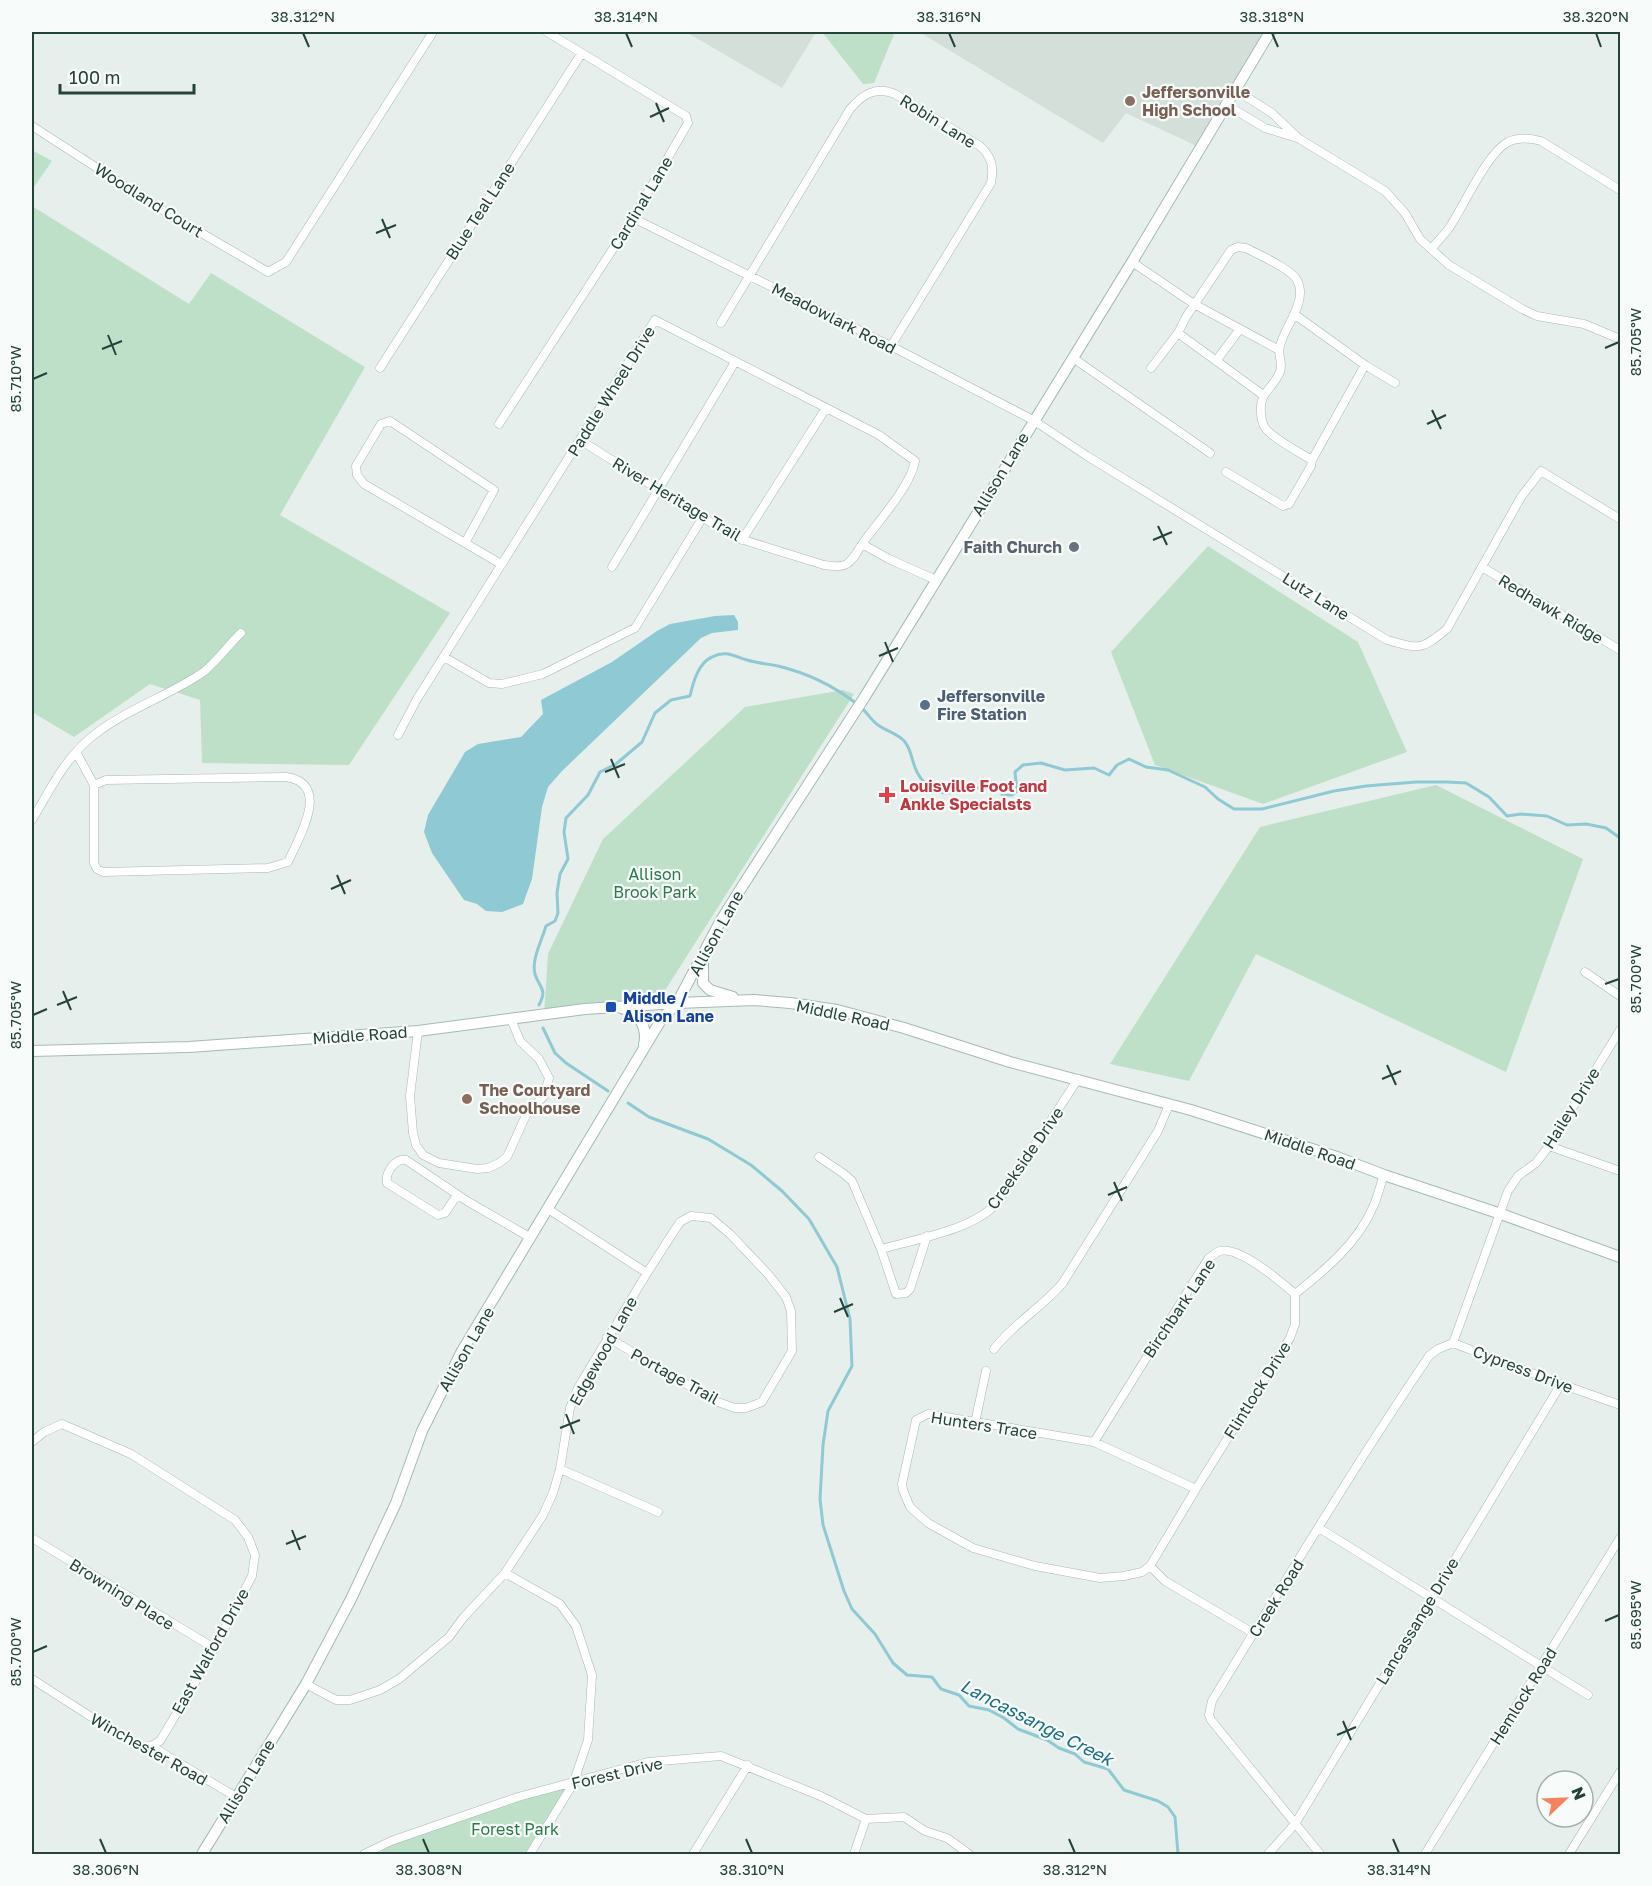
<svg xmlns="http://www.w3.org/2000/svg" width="1652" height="1886" viewBox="0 0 1652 1886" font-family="'Golos Text',sans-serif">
  <rect width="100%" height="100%" fill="#e6efeb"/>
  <path fill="#d4dfda" d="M686,32H816L782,88Z
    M919,32H1269L1199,147L1126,113L1103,143Z"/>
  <path fill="#bfe0c8" d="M822,32H895L874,83L863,84Z
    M32,150L52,161L32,190Z
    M32,206L189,304L211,273L365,367L280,515L450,613L349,765L202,763L200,700L150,684L74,737L32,712Z
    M1208,546L1358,642L1407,752L1263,804L1155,765L1111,652Z
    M843,690L854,694L662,995L544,1015L548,954L603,839L745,707Z
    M1436,785L1583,859L1506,1072L1256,954L1189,1081L1110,1064L1260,827Z
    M573,1784L530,1854H385L375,1848Z"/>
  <path fill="#8ec9d4" d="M734,615L738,622V630L712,633L701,638L562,771L548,787L542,807L532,879L523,904L502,912L486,911L477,904L464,900L432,853L424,832L428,815L465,752L478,744L521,737L543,714L541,700L612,662L657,631L670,624L715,616Z"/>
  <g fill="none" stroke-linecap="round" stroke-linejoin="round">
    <path stroke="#8ec9d4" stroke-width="3" d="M862,708C867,713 872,721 878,725C886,731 899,734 905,742C912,751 912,763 917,772C936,808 965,787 995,785L1003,795H1012L1017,791L1015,772L1023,765L1041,763L1065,770L1094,768L1109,775L1117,765L1129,759L1146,767L1168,770L1205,787L1218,799L1234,809H1262L1334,791L1366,786L1416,782H1447L1466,783L1489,797L1507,816L1521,814L1547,816L1567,825L1586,824L1606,828L1620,838
      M539,1005C548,988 539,988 535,974C531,960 542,940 546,926L555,921L558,913L557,893L560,874L568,859L564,832L566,818L588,795L600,772L616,764L642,742L655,713L671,700L690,696C693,683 698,663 712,657C726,650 733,656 747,660C757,663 768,664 778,666C807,673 834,686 857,704
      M543,1028L555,1053L566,1063L608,1091
      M628,1103L649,1117L708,1139L751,1165L782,1191L809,1219L837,1267L850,1319L852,1366L828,1411L823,1445L820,1499L823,1525L844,1591L852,1609L875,1634L893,1663L907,1675L932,1677L941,1689L959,1695L969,1706L989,1710L1004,1718L1018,1729L1047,1740L1059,1748L1075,1754L1084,1762L1108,1769L1124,1790L1158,1801L1168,1807L1175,1817L1178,1854"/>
    <defs>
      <path id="street" d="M1234,89L1272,113L1298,138L1385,191L1405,213L1420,239L1449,265L1522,309L1537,316L1584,324L1620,339
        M1225,104L1265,128L1297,138
        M32,126L164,211L268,272L286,262L433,32
        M633,218L891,346L1033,420L1087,456L1387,640C1419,649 1420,651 1447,629L1521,497L1541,471L1620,519
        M1431,249C1437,242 1444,235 1449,228C1464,206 1487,153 1508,142C1519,137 1530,138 1541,141L1620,190
        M1132,262L1194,304L1279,350
        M1294,314L1365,365L1395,383
        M721,323L850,109C863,94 876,86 895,94L980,146C992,157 994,167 991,183L891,346
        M1178,333L1263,395
        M1073,358L1210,453
        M1216,361L1240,329
        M380,368L581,54
        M1151,368L1178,333L1186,317L1231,250L1238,247L1246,248C1259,255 1290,268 1297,280C1309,303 1282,328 1279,350C1279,358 1283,363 1280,372C1273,389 1259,392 1261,412C1261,418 1262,424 1266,429C1274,439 1300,453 1312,460L1311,466L1289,504L1283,506L1226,472
        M499,424L633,218L688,123L686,116L547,32
        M580,440L734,537L824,565C848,569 850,564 862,544L889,559L936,580
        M1312,460L1365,365
        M742,540L826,408
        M465,543L494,490L390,421L381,424L356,466L357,475L364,484L501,564
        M612,567L735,362
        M1482,567L1620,650
        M444,657L489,683L502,684L543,674L635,628L703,517
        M398,735L417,699L655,320L879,435L915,461C911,486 877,523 862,544
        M76,752L94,785L106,780L286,777C332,784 299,837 288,862L268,868L103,872L97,869L94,863V785
        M32,820C50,790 66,756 94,735C127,709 168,696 202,673C214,665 229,644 241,633
        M1585,972L1620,996
        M418,1031L410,1096L413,1133L416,1145L423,1155L439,1163L477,1169L488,1168L499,1163L507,1157L527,1113L544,1096L549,1078L539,1059L520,1041L511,1019
        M1549,1146L1620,1171
        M819,1157L844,1174L852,1181L881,1249L896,1294L906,1293L910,1289L927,1236
        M457,1195L445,1213L438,1215L387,1183C385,1173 395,1158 406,1160L467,1201L531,1238
        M548,1209L647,1273
        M881,1249C916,1239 973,1230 997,1203L1078,1079
        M1453,1343L1508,1191L1518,1176L1536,1163L1549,1146L1620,1030
        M1453,1343L1561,1384L1620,1405
        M994,1349C1013,1324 1041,1308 1062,1284L1158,1131L1169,1105
        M975,1423L986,1371
        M32,1442L44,1432L62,1424L131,1454L235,1520L248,1537L255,1555L252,1576L206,1664L160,1741L151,1746
        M1094,1442L1208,1259C1212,1256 1216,1252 1220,1251C1240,1246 1281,1282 1295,1294
        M560,1469L658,1512
        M1196,1489L1094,1442L928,1414L916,1420L902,1484L903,1490L910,1507L928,1523L973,1548L1035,1566L1100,1578L1124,1576L1142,1572L1150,1566L1196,1489L1290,1338L1295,1324V1294C1325,1270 1358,1243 1373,1207C1378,1197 1380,1185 1384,1175
        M1319,1528L1588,1695
        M32,1538L214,1648
        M1150,1566L1165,1581L1253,1633
        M505,1573L560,1604L576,1626L592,1675L588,1740L573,1784L530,1854
        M32,1679L132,1743L141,1747L151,1746L236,1797
        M306,1684L336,1700H350L380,1690L399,1679L449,1637L463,1618L505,1573L543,1515L553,1493L560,1469L570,1408L578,1388L647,1273L680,1222L691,1216L711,1218L730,1234L768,1274L786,1297L791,1311L792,1351L762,1402L746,1408H735L715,1401L607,1337
        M364,1854L391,1841L518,1797L648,1762L721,1756L823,1797L866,1819L904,1817L925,1831L947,1838L969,1854
        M693,1854L748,1765
        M854,1854L866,1819
        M1268,1854L1295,1824L1561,1384
        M1320,1854L1211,1720L1209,1715L1212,1701C1283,1585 1353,1468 1429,1356L1438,1349L1453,1343
        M1425,1854L1620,1538
        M1569,1854L1620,1772"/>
      <path id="secondary" d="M703,960V983L710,990L733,997
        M621,1008C639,1011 648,1028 644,1045
        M32,1051L189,1047L418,1031L585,1009L677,1003L754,1000L790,1003L837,1010L904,1028L1010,1062L1191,1110L1337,1157L1384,1175L1501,1214L1620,1257
        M202,1854L306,1684L351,1599L396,1503L422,1431L462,1351L661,1020L677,1003L720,922L745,882L864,698L1132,262L1270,32"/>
    </defs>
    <use href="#street" stroke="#a8b8b2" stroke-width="9"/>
    <use href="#secondary" stroke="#a4bbb3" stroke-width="12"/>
    <use href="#street" stroke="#fff" stroke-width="8"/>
    <use href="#secondary" stroke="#fff" stroke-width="10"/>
  </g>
  <path fill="none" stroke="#24423a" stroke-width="2" d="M303,33L309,47M626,33L632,47M949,33L955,47M1272,33L1278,47M1596,33L1601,47M656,103L664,122M650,117L669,108M382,219L390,238M376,233L396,225M108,335L116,355M1605,348L1619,342M102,349L122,341M33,379L47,373M1432,410L1441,429M1427,424L1446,415M1158,526L1167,545M1153,540L1172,532M885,642L893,662M879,656L898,648M611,759L619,778M605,772L625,764M337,875L345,894M331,889L351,880M1605,984L1619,979M63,991L71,1010M57,1005L77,997M33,1015L47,1009M1387,1065L1396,1085M1382,1079L1401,1071M1114,1182L1122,1201M1108,1195L1127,1187M840,1298L848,1317M834,1312L853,1304M566,1414L574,1434M560,1428L580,1420M292,1530L300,1550M286,1544L306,1536M1605,1621L1619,1615M33,1652L47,1646M1343,1721L1351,1740M1337,1735L1356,1727M100,1839L106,1853M423,1839L429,1853M746,1839L752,1853M1069,1839L1075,1853M1393,1839L1399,1853"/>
  <g fill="#8d6e63" stroke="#f7fbf9" stroke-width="2">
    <circle cx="1130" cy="101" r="6"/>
    <circle cx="467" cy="1099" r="6"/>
  </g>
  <circle fill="#6b7280" stroke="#f7fbf9" stroke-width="2" cx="1074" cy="547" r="6"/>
  <circle fill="#5c6f8a" stroke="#f7fbf9" stroke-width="2" cx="925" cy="705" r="6"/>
  <path fill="#e0444e" stroke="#f7fbf9" stroke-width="2" d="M884 786h6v6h6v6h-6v6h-6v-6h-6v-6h6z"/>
  <rect fill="#1a4fb4" stroke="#f7fbf9" stroke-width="2" x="605" y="1001" width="12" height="12" rx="3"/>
  <g text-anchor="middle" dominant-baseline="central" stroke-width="4.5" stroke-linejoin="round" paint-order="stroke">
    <g font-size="16" font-weight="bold" fill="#785e54" stroke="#f7fbf9" text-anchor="start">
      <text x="1142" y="92">Jeffersonville<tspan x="1142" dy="18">High School</tspan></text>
      <text x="479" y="1090">The Courtyard<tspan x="479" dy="18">Schoolhouse</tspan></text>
    </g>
    <g font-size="16" fill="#24423a" stroke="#f7fbf9">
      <text transform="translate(938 121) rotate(32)">Robin Lane</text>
      <text transform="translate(149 200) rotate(32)">Woodland Court</text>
      <text transform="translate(641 203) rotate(-59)">Cardinal Lane</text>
      <text transform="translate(480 211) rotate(-57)">Blue Teal Lane</text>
      <text transform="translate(834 318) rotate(27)">Meadowlark Road</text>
      <text transform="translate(611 391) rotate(-58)">Paddle Wheel Drive</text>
      <text transform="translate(1000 474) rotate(-59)">Allison Lane</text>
      <text transform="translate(677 499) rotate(31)">River Heritage Trail</text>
      <text transform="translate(1316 596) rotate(32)">Lutz Lane</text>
      <text transform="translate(1551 609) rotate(31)">Redhawk Ridge</text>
      <text transform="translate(716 933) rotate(-61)">Allison Lane</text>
      <text transform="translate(843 1015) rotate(12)">Middle Road</text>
      <text transform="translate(360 1035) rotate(-4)">Middle Road</text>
      <text transform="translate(1571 1108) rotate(-58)">Hailey Drive</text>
      <text transform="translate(1310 1149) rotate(19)">Middle Road</text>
      <text transform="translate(1025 1158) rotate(-55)">Creekside Drive</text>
      <text transform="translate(1179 1308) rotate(-56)">Birchbark Lane</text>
      <text transform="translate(466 1349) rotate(-60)">Allison Lane</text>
      <text transform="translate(603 1351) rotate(-61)">Edgewood Lane</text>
      <text transform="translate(1523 1369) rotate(21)">Cypress Drive</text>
      <text transform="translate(675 1376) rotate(29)">Portage Trail</text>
      <text transform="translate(1257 1390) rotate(-58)">Flintlock Drive</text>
      <text transform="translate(984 1425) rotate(9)">Hunters Trace</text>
      <text transform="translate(122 1594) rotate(32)">Browning Place</text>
      <text transform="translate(1276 1598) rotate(-58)">Creek Road</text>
      <text transform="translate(1417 1621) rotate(-59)">Lancassange Drive</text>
      <text transform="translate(210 1651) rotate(-61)">East Walford Drive</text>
      <text transform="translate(1523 1696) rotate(-58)">Hemlock Road</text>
      <text transform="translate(149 1749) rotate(29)">Winchester Road</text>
      <text transform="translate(617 1773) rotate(-13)">Forest Drive</text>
      <text transform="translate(246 1781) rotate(-59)">Allison Lane</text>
    </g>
    <g font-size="16" font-weight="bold" fill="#5b616d" stroke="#f7fbf9" text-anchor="end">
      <text x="1062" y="547">Faith Church</text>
    </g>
    <g font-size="16" font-weight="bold" fill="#4e5e75" stroke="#f7fbf9" text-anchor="start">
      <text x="937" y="696">Jeffersonville<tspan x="937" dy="18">Fire Station</tspan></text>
    </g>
    <g font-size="16" font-weight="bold" fill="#be3a42" stroke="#f7fbf9" text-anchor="start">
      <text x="900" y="786">Louisville Foot and<tspan x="900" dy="18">Ankle Specialsts</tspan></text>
    </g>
    <g font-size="16" fill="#2d7a4b" stroke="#f7fbf9">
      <text x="655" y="874">Allison<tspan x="655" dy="18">Brook Park</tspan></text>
      <text x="515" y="1829">Forest Park</text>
    </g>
    <g font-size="16" font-weight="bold" fill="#164399" stroke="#f7fbf9" text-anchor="start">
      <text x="623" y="998">Middle /<tspan x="623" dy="18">Alison Lane</tspan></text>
    </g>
    <g font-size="18" font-style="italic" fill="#1c6f80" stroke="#f7fbf9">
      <text transform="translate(1037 1722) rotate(27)">Lancassange Creek</text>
    </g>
  </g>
  <rect width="1652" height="1886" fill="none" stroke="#f7fbf9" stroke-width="66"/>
  <g transform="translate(1565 1799) rotate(67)"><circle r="28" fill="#f7fbf9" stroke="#a3b1ad" stroke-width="1.5"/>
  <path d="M0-4.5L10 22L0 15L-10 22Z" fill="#f4845f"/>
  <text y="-9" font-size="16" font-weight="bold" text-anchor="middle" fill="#24423a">N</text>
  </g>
  <path d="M60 84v9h134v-9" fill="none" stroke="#24423a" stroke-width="3"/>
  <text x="69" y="84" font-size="18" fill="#24423a" stroke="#f7fbf9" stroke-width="4.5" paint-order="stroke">100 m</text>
  <rect x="33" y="33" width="1586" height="1820" fill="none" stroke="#24423a" stroke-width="2"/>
  <g font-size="15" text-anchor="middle" fill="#24423a">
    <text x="303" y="22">38.312°N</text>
    <text x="626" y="22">38.314°N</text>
    <text x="949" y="22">38.316°N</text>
    <text x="1272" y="22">38.318°N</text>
    <text x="1596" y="22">38.320°N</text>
    <text transform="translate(1636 342) rotate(-90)" y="5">85.705°W</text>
    <text transform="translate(16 379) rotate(-90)" y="5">85.710°W</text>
    <text transform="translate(1636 979) rotate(-90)" y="5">85.700°W</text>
    <text transform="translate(16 1015) rotate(-90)" y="5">85.705°W</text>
    <text transform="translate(1636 1615) rotate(-90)" y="5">85.695°W</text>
    <text transform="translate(16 1652) rotate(-90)" y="5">85.700°W</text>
    <text x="106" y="1875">38.306°N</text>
    <text x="429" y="1875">38.308°N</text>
    <text x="752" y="1875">38.310°N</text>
    <text x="1075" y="1875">38.312°N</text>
    <text x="1399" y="1875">38.314°N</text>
  </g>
</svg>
